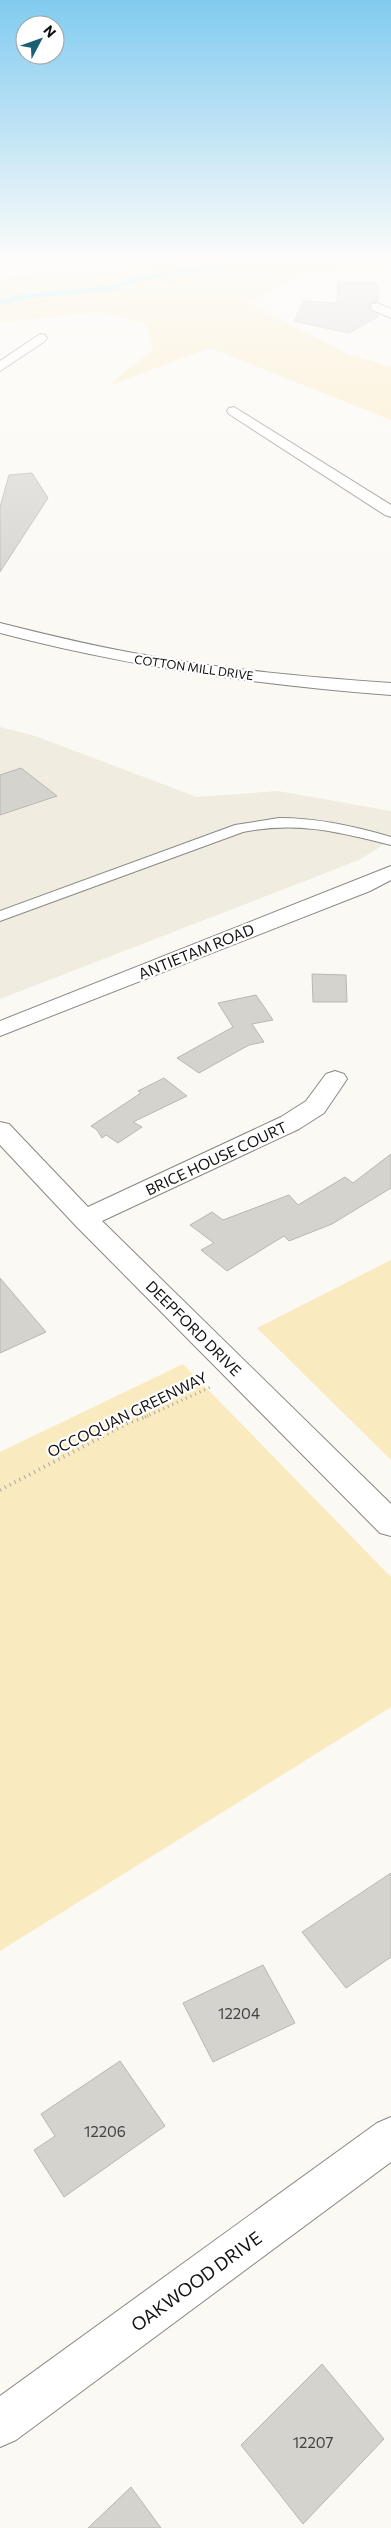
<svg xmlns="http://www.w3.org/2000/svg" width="391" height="2528" viewBox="0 0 391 2528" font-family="Commissioner,sans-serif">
  <rect width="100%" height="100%" fill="#fbf9f4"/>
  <path fill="#f1ece0" d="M0,727L35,736L197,797L278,791L391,811V840L359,860L0,999Z"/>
  <path fill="#faeabf" d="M202,260H391V269L305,273L249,303L348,354L391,367V420L210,348L108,386L153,349L146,324L98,312L0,323V278Z
    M391,1260V1460L257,1328Z
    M183,1364L391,1577V1707L0,1951V1452Z"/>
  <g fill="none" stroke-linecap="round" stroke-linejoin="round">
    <path stroke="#87edfc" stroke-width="4.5" d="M0,302L29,296L113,288L134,280L251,260"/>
  </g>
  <path fill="#d5d3ce" stroke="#b8b7b2" d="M338,282L378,283V301L372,302L369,306L370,311L378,315V317L349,333L294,321L304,301L337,303Z
    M32,473L48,498L0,572V507L9,475Z
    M21,768L57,796L0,815V775Z
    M312,974L346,975L347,1002H313Z
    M256,995L273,1020L252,1024L264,1042L249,1045L199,1073L177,1058L233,1027L218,1003Z
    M164,1078L187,1096L133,1122L142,1127L118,1143L106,1135L102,1138L97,1130L91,1126L141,1093L138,1091Z
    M391,1154V1188L332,1224L289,1241L284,1236L227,1271L201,1250L214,1243L190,1225L212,1212L223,1220L289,1195L298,1205L345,1177L353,1183Z
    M0,1278L46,1332L0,1353Z
    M391,1873V1957L346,1988L302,1932Z
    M263,1965L295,2023L213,2062L183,2003Z
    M120,2061L165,2126L64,2197L34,2150L55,2136L41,2114Z
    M322,2364L384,2439L303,2524L241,2445Z
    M131,2487L161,2528H88Z"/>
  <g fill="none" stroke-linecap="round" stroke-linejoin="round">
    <defs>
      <path id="lane" d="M279,818C318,818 354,826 391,837V845C338,832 298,821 243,832L0,921V911L235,825Z"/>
      <path id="street" d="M377,303L391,309V318L372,310L371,307L372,304Z
        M40,334L45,335L47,338L45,341L0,371V361Z
        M234,407L391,505V517L385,515L229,414L227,411L229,408Z
        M0,623C48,635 96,647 145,655C226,670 309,677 391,683V695C259,685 129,667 0,633Z
        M335,1071L344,1074L347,1079L324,1113L299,1129L102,1221L391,1504V1536L380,1533L75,1225L0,1145V1122L9,1124L88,1207L281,1117L306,1101L326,1074Z
        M391,2117V2162L16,2440L0,2447V2396L377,2123Z"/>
      <path id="secondary" d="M391,866V880L370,891L0,1036V1021Z"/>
    </defs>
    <use href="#lane" stroke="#898883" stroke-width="2"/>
    <use href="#street" stroke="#898883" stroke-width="2"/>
    <use href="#secondary" stroke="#898883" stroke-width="2"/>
    <path stroke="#a8a6a2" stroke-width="1" stroke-dasharray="0.5 2" stroke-linecap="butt" d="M0,310L113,290L210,280L299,260"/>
    <path stroke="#a8a6a2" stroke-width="3" stroke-dasharray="1 4" stroke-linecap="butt" d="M145,1417L213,1386"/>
    <path stroke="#a8a6a2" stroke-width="4" stroke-dasharray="1 4.5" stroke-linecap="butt" d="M0,1490L128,1423L148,1416"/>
    <use href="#lane" fill="#fff" fill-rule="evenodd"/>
    <use href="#street" fill="#fff" fill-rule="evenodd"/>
    <use href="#secondary" fill="#fff" fill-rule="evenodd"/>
  </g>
  <linearGradient id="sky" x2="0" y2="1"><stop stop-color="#81cbf0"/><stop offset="0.42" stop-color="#fdfcfa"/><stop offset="1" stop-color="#fdfcfa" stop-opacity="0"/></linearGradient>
  <rect width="391" height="614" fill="url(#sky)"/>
  <g text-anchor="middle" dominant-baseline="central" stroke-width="4.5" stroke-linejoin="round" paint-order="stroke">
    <g font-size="12" fill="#121110" stroke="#fff">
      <text transform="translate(194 667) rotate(8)">COTTON MILL DRIVE</text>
    </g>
    <g font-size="15" fill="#121110" stroke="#fff">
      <text transform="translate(196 951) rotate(-22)">ANTIETAM ROAD</text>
      <text transform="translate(216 1158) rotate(-25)">BRICE HOUSE COURT</text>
      <text transform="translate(194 1328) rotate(45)">DEEPFORD DRIVE</text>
      <text transform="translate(127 1414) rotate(-26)">OCCOQUAN GREENWAY</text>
    </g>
    <g font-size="15" fill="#434240">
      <text x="239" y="2013">12204</text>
      <text x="105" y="2131">12206</text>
      <text x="313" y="2442">12207</text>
    </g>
    <g font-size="18" fill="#121110" stroke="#fff">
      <text transform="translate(196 2281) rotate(-36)">OAKWOOD DRIVE</text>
    </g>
  </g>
  <g transform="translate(40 40) rotate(49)"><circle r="24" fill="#ffffff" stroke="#a0a09f"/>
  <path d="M0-4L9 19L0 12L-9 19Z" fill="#1b5f72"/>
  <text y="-8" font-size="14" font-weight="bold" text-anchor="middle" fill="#121110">N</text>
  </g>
</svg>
